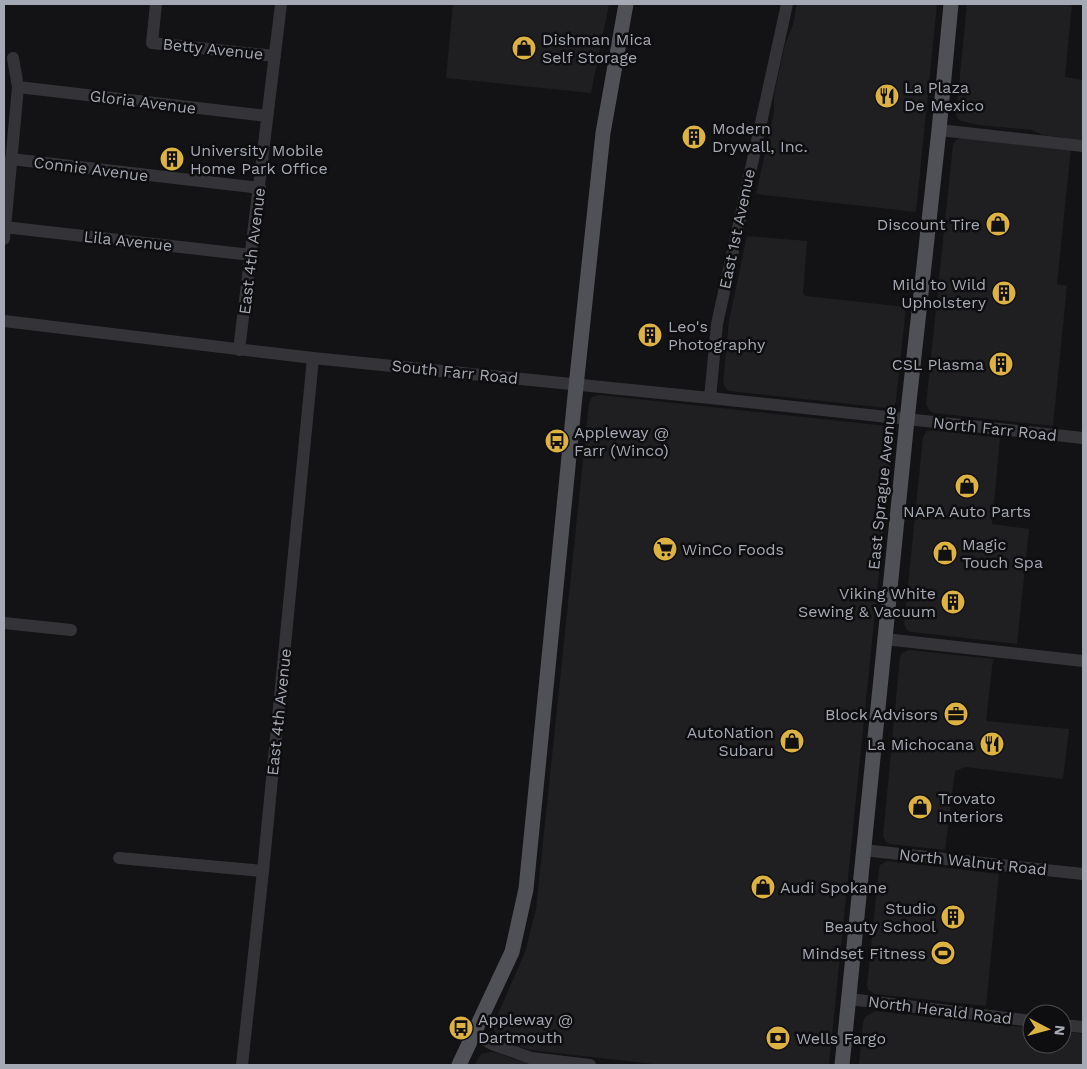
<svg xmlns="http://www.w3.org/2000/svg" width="1087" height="1069" viewBox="0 0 1087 1069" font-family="'Work Sans',sans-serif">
  <rect width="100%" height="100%" fill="#131214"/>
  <path fill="#1f1f21" d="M453,4H609L591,93L446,78Z
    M797,4H937L916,212L756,194L774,112V95L785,44L793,25Z
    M967,4H1072L1065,77L1083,80V140L1043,135L1032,130L978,125L961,121L958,119L956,115Z
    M960,138L1071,148L1057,284L1067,286L1053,426L934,413L930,411L926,405L953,144L956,140Z
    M747,236L807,241L803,293L806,296L906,307L896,401L895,405L887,408L729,391L725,387L723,384L729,320Z
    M600,395L886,426L893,430V435L829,1065H662L530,1050L505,1042L498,1037L494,1030V1023L525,952L536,909L589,403L592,397Z
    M932,430L1000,438L992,524L1029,529L1017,644L912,632L908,631L904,625L923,437L927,431Z
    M909,650L993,659L986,721L1069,729L1063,779L966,767L955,771L945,850L890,844L886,842L883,836L900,657L902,653Z
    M887,861L999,874L986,1006L875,994L868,990L867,985L879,869L880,865Z
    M875,1011L1032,1028V1044H1062V1031L1083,1034V1065H859L863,1023L865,1017Z
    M490,1052L498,1053L514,1059L540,1065H474L481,1054Z"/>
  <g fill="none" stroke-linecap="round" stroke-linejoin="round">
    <path stroke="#343438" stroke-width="12" d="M156,4L152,43L275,56
      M18,87L267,116
      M939,130L1083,146
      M11,159L260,188
      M4,227L251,255
      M4,239L18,87L13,58
      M4,321L313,358L710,398L1083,438
      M239,350L281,4
      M710,398L717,324L787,4
      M4,623L71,630
      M885,639L1083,661
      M863,850L1083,874
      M119,858L263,871
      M849,999L1032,1021
      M1062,1025L1083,1027
      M474,1034L492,1044L531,1058L590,1065
      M242,1065L263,871L313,358"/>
    <path stroke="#505157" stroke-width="15" d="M459,1065L512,952L526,889L575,396L603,133L626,4
      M842,1065L907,420L939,130L951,4"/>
  </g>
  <defs>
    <symbol id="shop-disc" viewBox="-11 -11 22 22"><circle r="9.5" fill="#dcb242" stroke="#0e0d0f"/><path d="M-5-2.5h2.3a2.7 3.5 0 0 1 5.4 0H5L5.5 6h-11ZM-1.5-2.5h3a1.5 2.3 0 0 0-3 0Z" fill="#111"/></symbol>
    <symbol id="restaurant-disc" viewBox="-11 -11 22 22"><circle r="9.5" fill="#dcb242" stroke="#0e0d0f"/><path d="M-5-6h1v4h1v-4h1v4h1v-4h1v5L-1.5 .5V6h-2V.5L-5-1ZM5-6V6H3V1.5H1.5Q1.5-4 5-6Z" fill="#111"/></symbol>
    <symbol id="building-disc" viewBox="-11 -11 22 22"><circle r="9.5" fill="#dcb242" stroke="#0e0d0f"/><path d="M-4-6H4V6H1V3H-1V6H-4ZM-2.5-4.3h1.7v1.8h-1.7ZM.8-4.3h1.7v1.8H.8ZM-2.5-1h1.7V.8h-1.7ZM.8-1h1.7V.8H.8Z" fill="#111"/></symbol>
    <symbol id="bus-disc" viewBox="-11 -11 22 22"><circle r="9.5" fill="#dcb242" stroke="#0e0d0f"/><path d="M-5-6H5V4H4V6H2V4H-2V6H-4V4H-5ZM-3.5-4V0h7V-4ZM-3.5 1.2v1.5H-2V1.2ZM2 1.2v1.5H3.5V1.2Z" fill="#111"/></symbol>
    <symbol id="supermarket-disc" viewBox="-11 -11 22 22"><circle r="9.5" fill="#dcb242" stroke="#0e0d0f"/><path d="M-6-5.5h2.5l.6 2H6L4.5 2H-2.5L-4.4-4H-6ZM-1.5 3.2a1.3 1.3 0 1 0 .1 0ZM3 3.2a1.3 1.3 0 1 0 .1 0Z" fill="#111"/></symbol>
    <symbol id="office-disc" viewBox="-11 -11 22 22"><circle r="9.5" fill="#dcb242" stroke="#0e0d0f"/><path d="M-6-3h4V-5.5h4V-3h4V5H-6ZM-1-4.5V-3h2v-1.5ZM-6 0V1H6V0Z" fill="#111"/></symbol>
    <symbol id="stadium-disc" viewBox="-11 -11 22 22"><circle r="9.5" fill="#dcb242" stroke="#0e0d0f"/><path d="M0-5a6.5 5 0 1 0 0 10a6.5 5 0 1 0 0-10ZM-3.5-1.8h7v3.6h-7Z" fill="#111"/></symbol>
    <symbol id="bank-disc" viewBox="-11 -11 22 22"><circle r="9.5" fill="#dcb242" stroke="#0e0d0f"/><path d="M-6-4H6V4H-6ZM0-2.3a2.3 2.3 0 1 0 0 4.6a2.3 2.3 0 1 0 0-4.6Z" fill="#111"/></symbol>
  </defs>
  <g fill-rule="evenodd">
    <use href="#shop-disc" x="510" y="34" width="28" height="28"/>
    <use href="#restaurant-disc" x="873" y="82" width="28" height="28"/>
    <use href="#building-disc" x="680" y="123" width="28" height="28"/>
    <use href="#building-disc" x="158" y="145" width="28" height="28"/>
    <use href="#shop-disc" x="984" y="210" width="28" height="28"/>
    <use href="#building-disc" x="990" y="279" width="28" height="28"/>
    <use href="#building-disc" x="636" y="321" width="28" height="28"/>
    <use href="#building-disc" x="987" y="350" width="28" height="28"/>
    <use href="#bus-disc" x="543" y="427" width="28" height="28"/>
    <use href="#shop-disc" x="953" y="472" width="28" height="28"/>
    <use href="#supermarket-disc" x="651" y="535" width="28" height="28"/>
    <use href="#shop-disc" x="931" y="539" width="28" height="28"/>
    <use href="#building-disc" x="939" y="588" width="28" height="28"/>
    <use href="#office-disc" x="942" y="700" width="28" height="28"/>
    <use href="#shop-disc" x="778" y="727" width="28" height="28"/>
    <use href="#restaurant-disc" x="978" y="730" width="28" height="28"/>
    <use href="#shop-disc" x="906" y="793" width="28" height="28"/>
    <use href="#shop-disc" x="749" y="873" width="28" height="28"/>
    <use href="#building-disc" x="939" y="903" width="28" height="28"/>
    <use href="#stadium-disc" x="929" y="939" width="28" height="28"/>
    <use href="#bus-disc" x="447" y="1014" width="28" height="28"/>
    <use href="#bank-disc" x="764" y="1024" width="28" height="28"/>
  </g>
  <g text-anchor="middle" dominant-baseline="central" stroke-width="5" stroke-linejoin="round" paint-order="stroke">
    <g font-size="16" fill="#a5a9b3" stroke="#0e0d0f" text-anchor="start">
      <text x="542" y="39">Dishman Mica<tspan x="542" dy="18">Self Storage</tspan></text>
      <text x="904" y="87">La Plaza<tspan x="904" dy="18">De Mexico</tspan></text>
      <text x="712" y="128">Modern<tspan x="712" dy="18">Drywall, Inc.</tspan></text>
      <text x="190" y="150">University Mobile<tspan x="190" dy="18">Home Park Office</tspan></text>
      <text x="980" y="224" text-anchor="end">Discount Tire</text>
      <text x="986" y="284" text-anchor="end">Mild to Wild<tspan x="986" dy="18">Upholstery</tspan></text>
      <text x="668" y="326">Leo's<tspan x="668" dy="18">Photography</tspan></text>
      <text x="984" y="364" text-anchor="end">CSL Plasma</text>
      <text x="574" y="432">Appleway @<tspan x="574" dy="18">Farr (Winco)</tspan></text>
      <text x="967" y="511" text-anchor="middle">NAPA Auto Parts</text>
      <text x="962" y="544">Magic<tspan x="962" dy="18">Touch Spa</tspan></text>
      <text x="682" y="549">WinCo Foods</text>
      <text x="936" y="593" text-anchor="end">Viking White<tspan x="936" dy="18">Sewing &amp; Vacuum</tspan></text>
      <text x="938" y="714" text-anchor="end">Block Advisors</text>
      <text x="774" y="732" text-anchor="end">AutoNation<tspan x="774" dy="18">Subaru</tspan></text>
      <text x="974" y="744" text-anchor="end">La Michocana</text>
      <text x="938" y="798">Trovato<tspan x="938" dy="18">Interiors</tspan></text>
      <text x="780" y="887">Audi Spokane</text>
      <text x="936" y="908" text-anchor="end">Studio<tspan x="936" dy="18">Beauty School</tspan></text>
      <text x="926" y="953" text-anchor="end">Mindset Fitness</text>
      <text x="478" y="1019">Appleway @<tspan x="478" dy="18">Dartmouth</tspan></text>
      <text x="796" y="1038">Wells Fargo</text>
    </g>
    <g font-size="16" fill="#a5a9b3" stroke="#0e0d0f">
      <text transform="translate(213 49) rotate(6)">Betty Avenue</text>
      <text transform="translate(143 102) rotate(7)">Gloria Avenue</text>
      <text transform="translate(91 169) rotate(7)">Connie Avenue</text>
      <text transform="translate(737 229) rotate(-78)">East 1st Avenue</text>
      <text transform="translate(128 241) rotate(6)">Lila Avenue</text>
      <text transform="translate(252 251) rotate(-83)">East 4th Avenue</text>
      <text transform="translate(455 372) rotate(6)">South Farr Road</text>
      <text transform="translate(995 429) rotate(6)">North Farr Road</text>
      <text transform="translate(882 488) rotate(-84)">East Sprague Avenue</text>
      <text transform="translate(279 712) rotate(-84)">East 4th Avenue</text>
      <text transform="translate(973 862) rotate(6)">North Walnut Road</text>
      <text transform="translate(940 1010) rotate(7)">North Herald Road</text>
    </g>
  </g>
  <rect width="1087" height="1069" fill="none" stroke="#a5a9b3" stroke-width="10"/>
  <g transform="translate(1047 1029) rotate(96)"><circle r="24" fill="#0e0d0f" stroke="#4a4b51"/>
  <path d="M0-4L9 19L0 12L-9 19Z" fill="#dcb242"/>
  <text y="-8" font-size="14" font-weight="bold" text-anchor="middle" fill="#a5a9b3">N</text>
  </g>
</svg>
